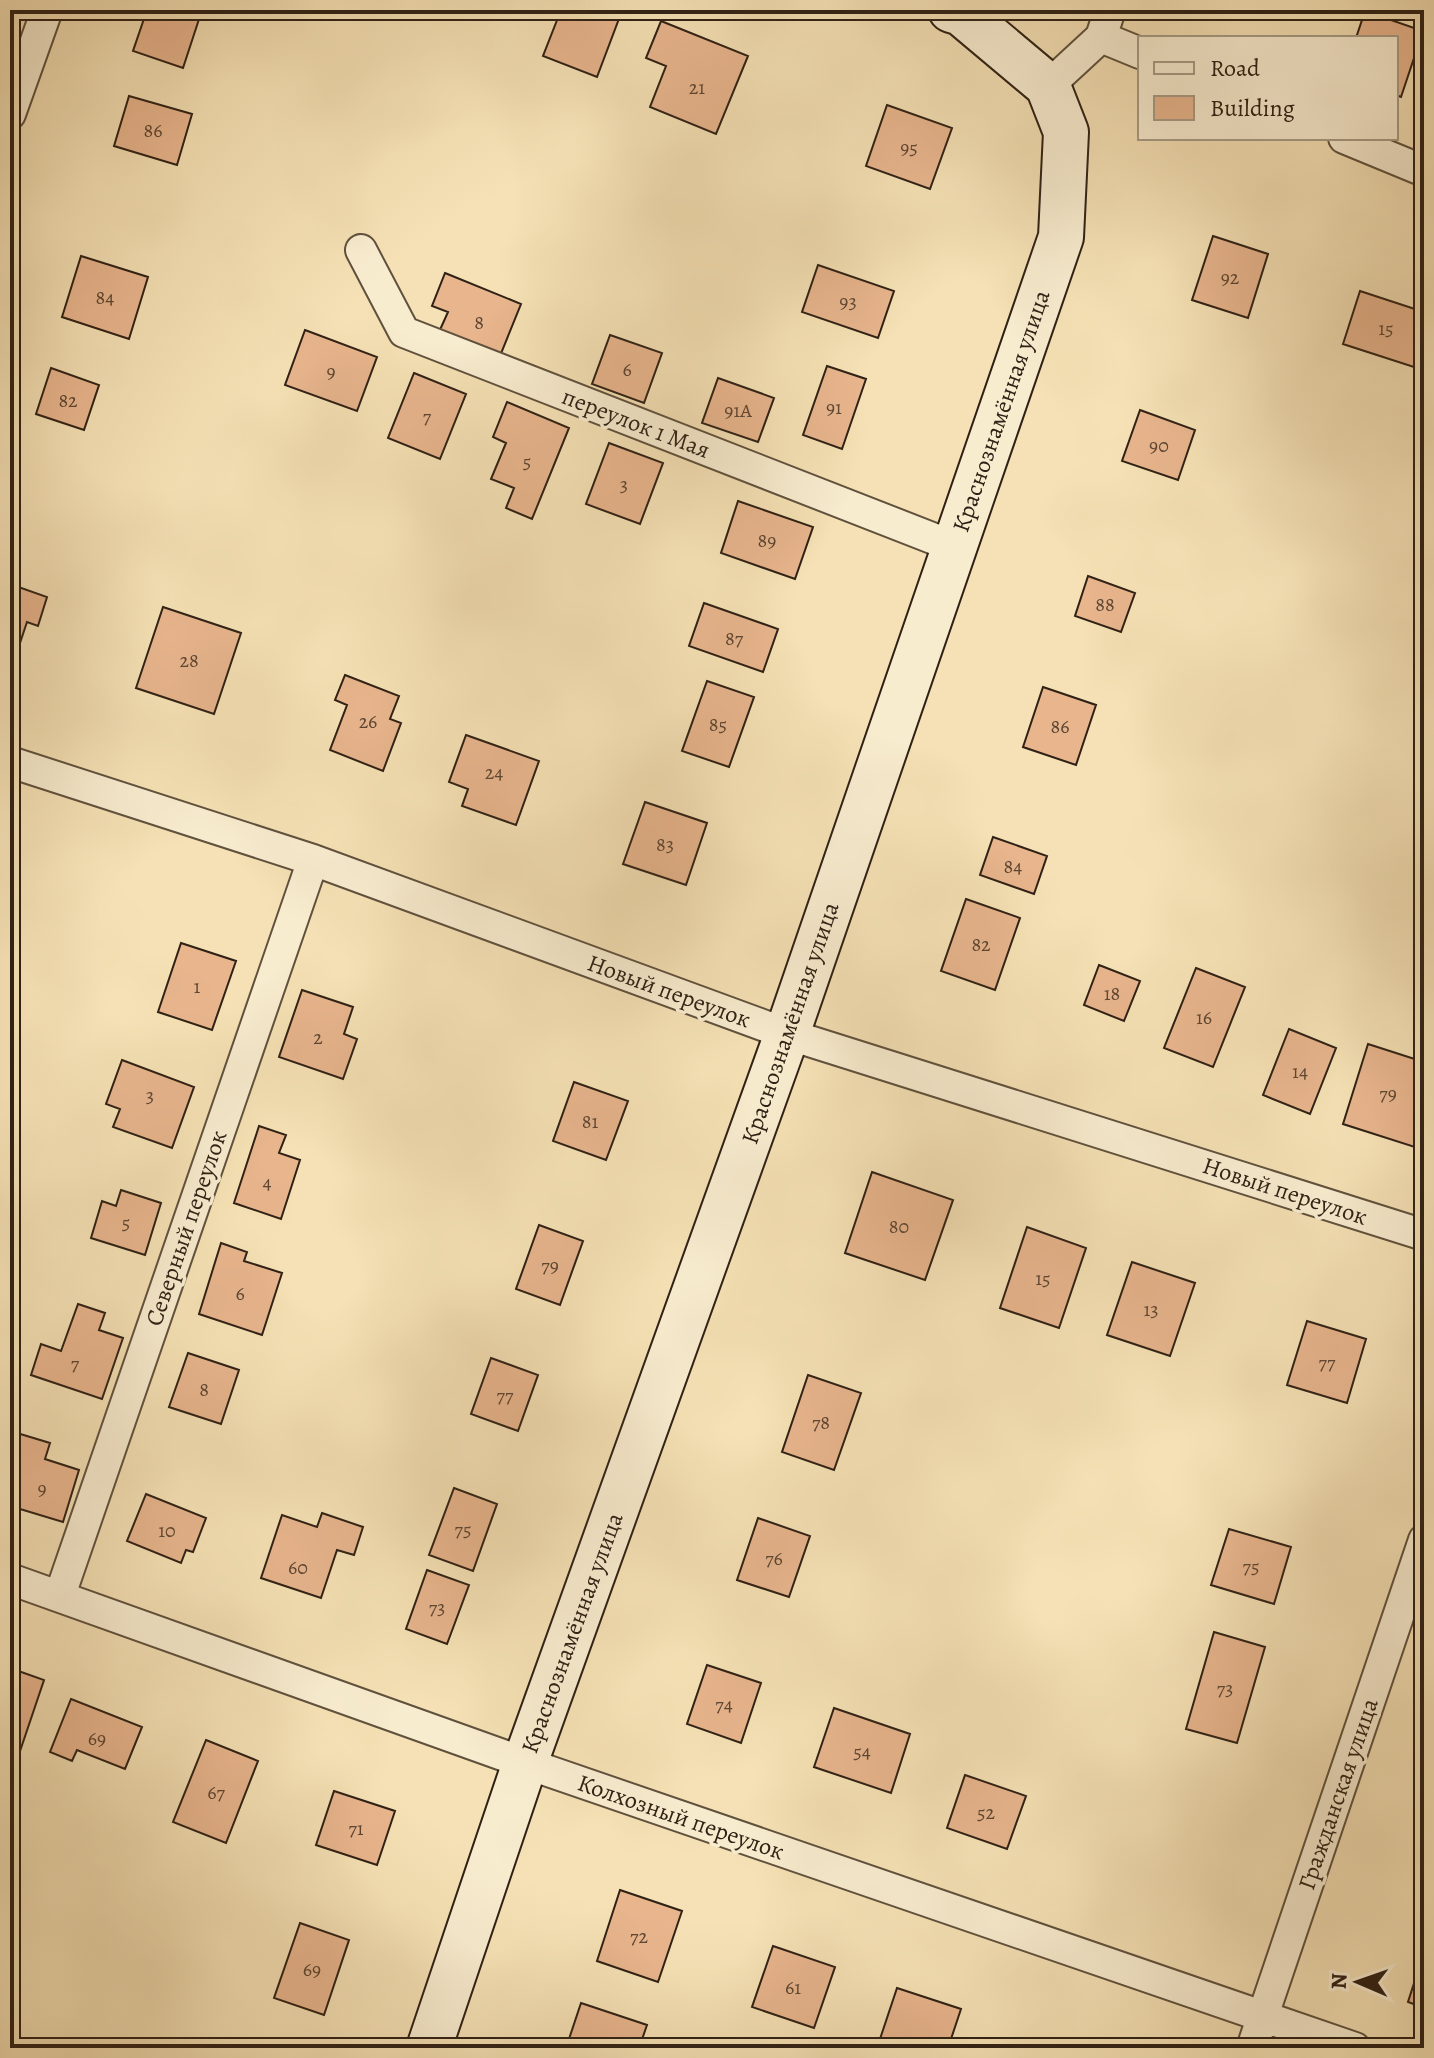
<svg xmlns="http://www.w3.org/2000/svg" width="1434" height="2058" viewBox="0 0 1434 2058" font-family="Alegreya,serif">
  <rect width="100%" height="100%" fill="#f5e1b5"/>
  <filter id="stains"><feTurbulence type="fractalNoise" baseFrequency=".0025" numOctaves="4"/><feColorMatrix values="0 0 0 0 .2 0 0 0 0 .09 0 0 0 0 .02 0 0 0 .5 -.17"/></filter>
  <radialGradient id="worn" r=".72"><stop offset=".6" stop-color="#630" stop-opacity="0"/><stop offset="1" stop-color="#630" stop-opacity=".3"/></radialGradient>
  <path fill="#e8b58d" stroke="#2f2115" stroke-width="2" d="M147,10H202L183,68L133,51Z
    M561,10H604L620,16L597,77L543,56Z
    M1365,11L1423,31L1401,97L1396,95V38H1356Z
    M661,21L748,56L716,134L650,107L666,66L646,58Z
    M129,96L192,114L177,165L114,146Z
    M887,105L952,128L930,189L866,166Z
    M1213,236L1268,254L1248,318L1192,300Z
    M81,256L148,277L129,339L62,317Z
    M818,265L894,291L878,338L802,312Z
    M445,273L521,304L500,356L439,332L448,312L432,306Z
    M1360,291L1424,312V344L1417,368L1343,344Z
    M305,330L377,357L357,411L285,385Z
    M610,335L662,353L644,403L592,384Z
    M827,366L866,379L842,449L803,435Z
    M51,368L99,385L84,430L36,414Z
    M414,373L466,394L440,459L388,438Z
    M718,378L774,398L758,442L702,423Z
    M507,402L569,428L532,519L506,508L514,488L491,479L506,443L493,437Z
    M1140,410L1195,430L1178,480L1122,461Z
    M609,443L663,463L640,524L586,504Z
    M738,501L813,527L795,579L721,553Z
    M1088,576L1135,593L1121,632L1075,616Z
    M10,584L47,597L38,626L27,622L20,643L10,640Z
    M704,603L778,629L763,672L689,646Z
    M163,607L241,633L214,714L136,688Z
    M345,675L399,696L390,719L401,723L383,771L330,750L347,705L335,700Z
    M707,681L754,697L729,767L682,751Z
    M1043,687L1096,705L1076,765L1023,747Z
    M466,735L539,761L516,825L462,806L468,789L449,782Z
    M645,802L707,823L686,885L623,864Z
    M993,837L1047,856L1034,894L980,875Z
    M966,899L1020,918L995,990L941,971Z
    M181,943L236,961L212,1030L158,1012Z
    M1099,965L1140,981L1124,1021L1084,1005Z
    M1196,968L1245,987L1213,1067L1164,1048Z
    M302,990L353,1007L344,1034L357,1039L343,1079L279,1057Z
    M1289,1029L1336,1048L1310,1114L1263,1095Z
    M1368,1044L1424,1062V1150L1343,1124Z
    M122,1060L194,1087L172,1148L113,1127L120,1109L106,1104Z
    M574,1082L628,1101L606,1160L553,1141Z
    M259,1126L286,1135L279,1153L300,1160L281,1219L234,1203Z
    M872,1172L953,1200L925,1280L845,1253Z
    M121,1190L161,1203L145,1255L91,1238L102,1201L116,1206Z
    M539,1225L583,1241L560,1305L516,1289Z
    M1027,1227L1086,1248L1059,1328L1000,1308Z
    M221,1243L247,1252L244,1261L282,1273L262,1335L199,1314Z
    M1132,1262L1195,1283L1170,1356L1107,1335Z
    M78,1304L105,1313L99,1330L123,1338L102,1399L31,1375L41,1344L61,1351Z
    M1307,1321L1366,1339L1347,1403L1287,1385Z
    M188,1353L239,1370L221,1424L169,1407Z
    M491,1358L538,1375L518,1431L471,1414Z
    M808,1375L861,1393L834,1470L782,1452Z
    M17,1433L50,1443L45,1459L79,1470L63,1522L10,1506V1456Z
    M454,1488L497,1504L473,1571L429,1555Z
    M146,1494L206,1518L193,1552L186,1550L181,1563L127,1541Z
    M322,1513L363,1527L354,1555L337,1550L321,1598L261,1578L282,1515L317,1527Z
    M758,1518L810,1536L789,1597L737,1580Z
    M1229,1529L1291,1547L1274,1604L1211,1585Z
    M427,1570L469,1585L447,1644L406,1629Z
    M1214,1632L1265,1647L1237,1743L1186,1729Z
    M707,1665L761,1683L741,1743L687,1724Z
    M10,1668L44,1680L16,1763L10,1761Z
    M71,1699L142,1727L125,1769L77,1750L72,1761L50,1752Z
    M834,1708L910,1734L891,1793L814,1767Z
    M206,1740L258,1761L226,1843L173,1822Z
    M965,1775L1026,1796L1007,1849L947,1828Z
    M334,1791L395,1811L377,1865L316,1845Z
    M620,1890L682,1911L658,1982L597,1961Z
    M300,1923L349,1940L324,2015L274,1998Z
    M773,1946L835,1967L814,2028L752,2007Z
    M1424,1952V2008L1408,2002Z
    M897,1988L961,2009L948,2048H877Z
    M581,2003L647,2025L639,2048H566Z"/>
  <g fill="none" stroke-linecap="round" stroke-linejoin="round">
    <defs>
      <path id="street" d="M1101,37L1140,53
        M1048,86L1101,37L1110,10
        M10,114L47,10
        M1344,138L1424,171
        M361,250L404,332L955,547
        M10,762L313,860L787,1034L1424,1235
        M10,1579L525,1763L1355,2048
        M60,1595L313,860
        M1252,2048L1424,1540"/>
      <path id="secondary" d="M429,2048L525,1763L787,1034L1061,237L1066,132L1048,86L961,13L951,10"/>
    </defs>
    <use href="#street" stroke="#60513d" stroke-width="34"/>
    <use href="#secondary" stroke="#2f2115" stroke-width="48"/>
    <use href="#street" stroke="#f8eccf" stroke-width="30"/>
    <use href="#secondary" stroke="#f8eccf" stroke-width="44"/>
  </g>
  <g text-anchor="middle" dominant-baseline="central" stroke-width="7" stroke-linejoin="round" paint-order="stroke">
    <g font-size="20" fill="#5d4633">
      <text x="697" y="87">21</text>
      <text x="153" y="130">86</text>
      <text x="909" y="147">95</text>
      <text x="1230" y="277">92</text>
      <text x="105" y="297">84</text>
      <text x="848" y="301">93</text>
      <text x="479" y="322">8</text>
      <text x="1386" y="328">15</text>
      <text x="627" y="369">6</text>
      <text x="331" y="371">9</text>
      <text x="68" y="400">82</text>
      <text x="834" y="407">91</text>
      <text x="738" y="410">91А</text>
      <text x="427" y="416">7</text>
      <text x="1159" y="445">90</text>
      <text x="527" y="461">5</text>
      <text x="624" y="484">3</text>
      <text x="767" y="540">89</text>
      <text x="1105" y="604">88</text>
      <text x="734" y="638">87</text>
      <text x="189" y="660">28</text>
      <text x="368" y="721">26</text>
      <text x="718" y="724">85</text>
      <text x="1060" y="726">86</text>
      <text x="494" y="772">24</text>
      <text x="665" y="844">83</text>
      <text x="1013" y="866">84</text>
      <text x="981" y="944">82</text>
      <text x="197" y="986">1</text>
      <text x="1112" y="993">18</text>
      <text x="1204" y="1017">16</text>
      <text x="318" y="1037">2</text>
      <text x="1300" y="1071">14</text>
      <text x="1388" y="1093">79</text>
      <text x="150" y="1095">3</text>
      <text x="590" y="1121">81</text>
      <text x="267" y="1182">4</text>
      <text x="126" y="1222">5</text>
      <text x="899" y="1226">80</text>
      <text x="550" y="1265">79</text>
      <text x="1043" y="1278">15</text>
      <text x="240" y="1293">6</text>
      <text x="1151" y="1309">13</text>
      <text x="1327" y="1362">77</text>
      <text x="75" y="1363">7</text>
      <text x="204" y="1389">8</text>
      <text x="505" y="1395">77</text>
      <text x="821" y="1422">78</text>
      <text x="42" y="1488">9</text>
      <text x="463" y="1529">75</text>
      <text x="167" y="1530">10</text>
      <text x="774" y="1558">76</text>
      <text x="1251" y="1566">75</text>
      <text x="298" y="1567">60</text>
      <text x="437" y="1607">73</text>
      <text x="1225" y="1688">73</text>
      <text x="724" y="1704">74</text>
      <text x="97" y="1738">69</text>
      <text x="862" y="1751">54</text>
      <text x="216" y="1792">67</text>
      <text x="986" y="1812">52</text>
      <text x="356" y="1828">71</text>
      <text x="639" y="1936">72</text>
      <text x="312" y="1969">69</text>
      <text x="793" y="1987">61</text>
    </g>
    <g font-size="24" fill="#2f2115" stroke="#f8eccf">
      <text transform="translate(1001 411) rotate(-71)">Краснознамённая улица</text>
      <text transform="translate(636 423) rotate(21)">переулок 1 Мая</text>
      <text transform="translate(669 991) rotate(20)">Новый переулок</text>
      <text transform="translate(790 1023) rotate(-71)">Краснознамённая улица</text>
      <text transform="translate(1285 1191) rotate(18)">Новый переулок</text>
      <text transform="translate(186 1228) rotate(-71)">Северный переулок</text>
      <text transform="translate(572 1633) rotate(-70)">Краснознамённая улица</text>
      <text transform="translate(1338 1794) rotate(-71)">Гражданская улица</text>
      <text transform="translate(681 1817) rotate(19)">Колхозный переулок</text>
    </g>
  </g>
  <rect width="1434" height="2058" fill="none" stroke="#f5e1b5" stroke-width="40"/>
  <rect x="12" y="12" width="1410" height="2034" fill="none" stroke="#2f2115" stroke-width="4"/>
  <rect x="20" y="20" width="1394" height="2018" fill="none" stroke="#2f2115" stroke-width="2"/>
  <rect x="1138" y="36" width="260" height="104" fill="#f8eccf" stroke="#a89b85" stroke-width="2"/>
  <rect x="1154" y="62" width="40" height="12" fill="#f8eccf" stroke="#a89b85" stroke-width="2"/>
  <text x="1210" y="76" font-size="24" fill="#2f2115">Road</text>
  <rect x="1154" y="96" width="40" height="24" fill="#e8b58d" stroke="#a89b85" stroke-width="2"/>
  <text x="1210" y="116" font-size="24" fill="#2f2115">Building</text>
  <g transform="translate(1358 1982) rotate(272)" stroke="#f8eccf" stroke-width="6" paint-order="stroke">
  <path d="M0-6L14 30L0 20L-14 30Z" fill="#2f2115"/>
  <text y="-12" font-size="22" font-weight="bold" text-anchor="middle" fill="#2f2115">N</text>
  </g>
  <rect width="100%" height="100%" filter="url(#stains)"/>
  <rect width="100%" height="100%" fill="url(#worn)"/>
</svg>
